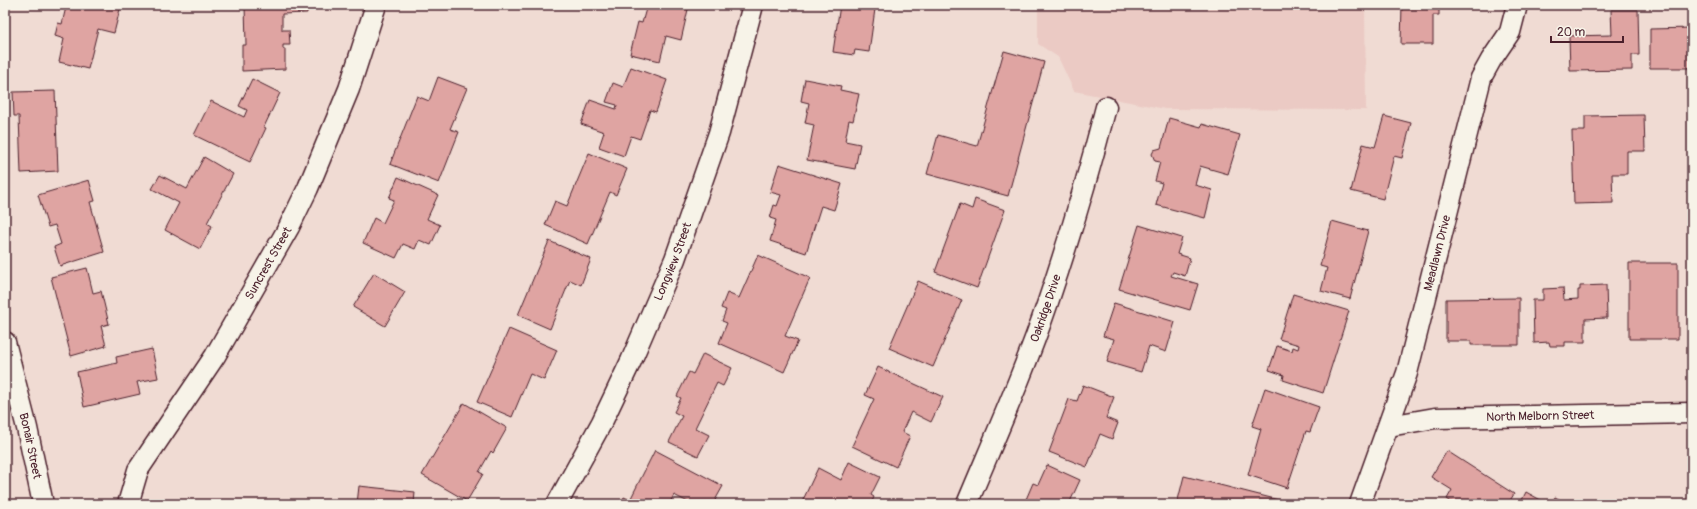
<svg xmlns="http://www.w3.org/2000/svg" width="1697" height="509" viewBox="0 0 1697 509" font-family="Pangolin,sans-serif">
  <rect width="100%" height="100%" fill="#f0dbd3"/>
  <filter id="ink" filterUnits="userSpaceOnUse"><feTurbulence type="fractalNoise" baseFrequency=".025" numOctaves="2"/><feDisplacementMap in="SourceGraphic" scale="8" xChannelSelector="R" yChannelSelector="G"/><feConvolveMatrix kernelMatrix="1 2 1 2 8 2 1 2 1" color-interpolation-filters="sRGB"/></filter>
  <g filter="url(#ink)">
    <path fill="#ebcac4" d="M1038,5H1365L1366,110L1165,109L1074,91L1058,57L1038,44Z"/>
    <path fill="#dfa4a2" stroke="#4a1f2b" d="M70,5H121L114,33L98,29L88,69L59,62L64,39L55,36L58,23L62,24L66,7L69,8Z
      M245,5H307V13L282,14V30H289L290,45H283V49H285V69L242,71V45H246Z
      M647,5H689L681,40L666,36L660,61L630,54L638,22L642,23Z
      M840,5H862V7L875,9L869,52L855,50L854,55L833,52Z
      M1402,5H1439V15H1433V44H1401Z
      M1611,10H1638L1639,55H1632V70L1570,71L1569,36L1612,35Z
      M1692,28V68H1650V29Z
      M1004,51L1044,62L1008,196L927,174L938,135L977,146Z
      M631,67L667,80L656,112L650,110L640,139L631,136L624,156L599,147L604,132L581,124L590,100L616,109L617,105L606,102L613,83L623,87Z
      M438,77L467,88L450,129L459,132L439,183L390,164L417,96L429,101Z
      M252,79L280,93L264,127L266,128L250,162L194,135L211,101L244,117L247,110L239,106Z
      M805,79L841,86L840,90L859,94L853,121L849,120L845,141L860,144L855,169L807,160L814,125L805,123L809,103L801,101Z
      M55,91L58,171L21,173L19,116H14L13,92Z
      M1644,115L1645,151H1627V174H1612L1613,203L1574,204L1572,131H1585V116Z
      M1384,116L1411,123L1402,158L1394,156L1383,199L1351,191L1363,144L1375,147Z
      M1169,118L1201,127L1202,124L1240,135L1228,174L1200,166L1195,185L1212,190L1205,218L1156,205L1162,183L1155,181L1160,162L1155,161L1152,154L1154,150L1161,148Z
      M589,153L627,169L616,195L610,192L588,244L545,225L555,201L567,206Z
      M204,157L233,174L207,223L212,226L200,249L165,230L179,203L152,189L160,175L187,189Z
      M779,164L842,184L834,210L821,206L806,253L770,241L776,220L770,218L774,205L777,206L781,195L770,192Z
      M398,177L438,195L427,219L440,225L431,245L419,240L415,249L403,244L396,258L363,243L374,218L383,223L394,200L389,198Z
      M89,180L95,201L90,202L104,252L60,266L54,247L61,244L55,225L48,227L38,195Z
      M975,199L1005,210L977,288L935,272L960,204L972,209Z
      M1332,221L1368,231L1350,299L1321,291L1327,268L1320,266Z
      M1139,225L1182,238L1177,254L1190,258L1185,276L1173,272L1171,276L1198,284L1190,310L1119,289Z
      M549,241L591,259L581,285L570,280L550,329L518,315Z
      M758,255L810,278L785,336L798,341L784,372L719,343L727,323L722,321L726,310L721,308L727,293L739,298Z
      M1629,263H1678V339H1629Z
      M87,268L93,293L101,291L109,324L101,326L106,346L71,356L51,277Z
      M374,273L405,292L385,326L353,307Z
      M918,281L962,300L933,367L889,348Z
      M1606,285L1607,318L1585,319V342H1565V346H1550L1549,342L1534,343L1533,300H1543V289L1563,288L1564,300L1578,299V290H1580V286Z
      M1293,294L1349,311L1323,393L1283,380L1284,375L1269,370L1277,346L1292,351L1293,347L1298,349L1299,345L1279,339Z
      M1519,298V345H1471V341H1446V299Z
      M1114,303L1175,322L1166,352L1149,346L1141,372L1107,362L1114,339L1103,336Z
      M509,329L557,350L544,380L530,374L512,417L477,402Z
      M152,349L158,378L137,382L140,394L84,407L77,372L117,363L116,357Z
      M703,354L732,368L723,386L717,383L695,428L709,435L698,456L669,442L682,416L674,412L681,398L677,396L689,372L693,374Z
      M878,367L943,397L931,422L911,412L902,432L910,436L896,467L852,446L874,399L865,395Z
      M1083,385L1114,397L1106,418L1118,423L1112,439L1100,434L1087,467L1049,452L1069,399L1077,401Z
      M1265,388L1319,407L1310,432L1306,431L1287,488L1248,475L1261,429L1252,426Z
      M464,403L507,428L493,453L491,451L479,472L483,474L467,501L422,475Z
      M655,450L723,486L713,504H692L674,495L669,504H621L624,497L630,500Z
      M1447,451L1514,494L1508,504H1455L1447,499L1452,490L1431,477Z
      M849,462L880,477L871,495L874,497L871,504H806L802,502L818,468L841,480Z
      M1047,465L1080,480L1069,504H1024L1033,483L1038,485Z
      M1184,476L1279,500L1278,504H1177Z
      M359,486L415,492L414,504H357Z
      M1526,492L1548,504H1520Z
      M1555,497L1568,504H1551Z"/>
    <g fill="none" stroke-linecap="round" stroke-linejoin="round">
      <defs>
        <g id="street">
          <path id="s1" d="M5,342L27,428L43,504"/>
          <path id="s2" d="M1389,426L1435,418L1692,413"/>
          <path id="s3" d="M128,504L138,470L215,356L289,227L308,188L349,89L376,5"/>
          <path id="s4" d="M557,504L602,422L631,361L675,259L719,133L753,5"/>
          <path id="s5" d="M967,504C995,437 1025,370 1048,302C1070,237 1089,173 1106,107"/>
          <path id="s6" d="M1360,504L1407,373L1481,78L1491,60L1510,32L1517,5"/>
        </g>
      </defs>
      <use href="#street" stroke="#4a1f2b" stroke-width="23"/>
      <use href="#street" stroke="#f7f3e8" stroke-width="20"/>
    </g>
  </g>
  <g text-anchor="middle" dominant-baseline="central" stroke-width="3" stroke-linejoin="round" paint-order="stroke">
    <g font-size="12" fill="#4a1f2b" stroke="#f7f3e8">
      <text stroke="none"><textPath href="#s6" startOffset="263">Meadlawn Drive</textPath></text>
      <text stroke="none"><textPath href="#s4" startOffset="269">Longview Street</textPath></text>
      <text stroke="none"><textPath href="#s3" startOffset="280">Suncrest Street</textPath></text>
      <text stroke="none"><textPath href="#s5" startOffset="211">Oakridge Drive</textPath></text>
      <text stroke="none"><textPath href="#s2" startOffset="152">North Melborn Street</textPath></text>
      <text stroke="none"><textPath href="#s1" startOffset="107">Bonair Street</textPath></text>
    </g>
  </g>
  <rect width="1697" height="509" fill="none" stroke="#f7f3e8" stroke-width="20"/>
  <rect x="10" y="10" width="1677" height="489" fill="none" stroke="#4a1f2b" stroke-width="1.5" filter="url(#ink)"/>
  <path d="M1551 36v6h72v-6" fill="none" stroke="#4a1f2b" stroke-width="2"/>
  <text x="1557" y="36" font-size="12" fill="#4a1f2b" stroke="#f7f3e8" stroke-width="3" paint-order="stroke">20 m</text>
</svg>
